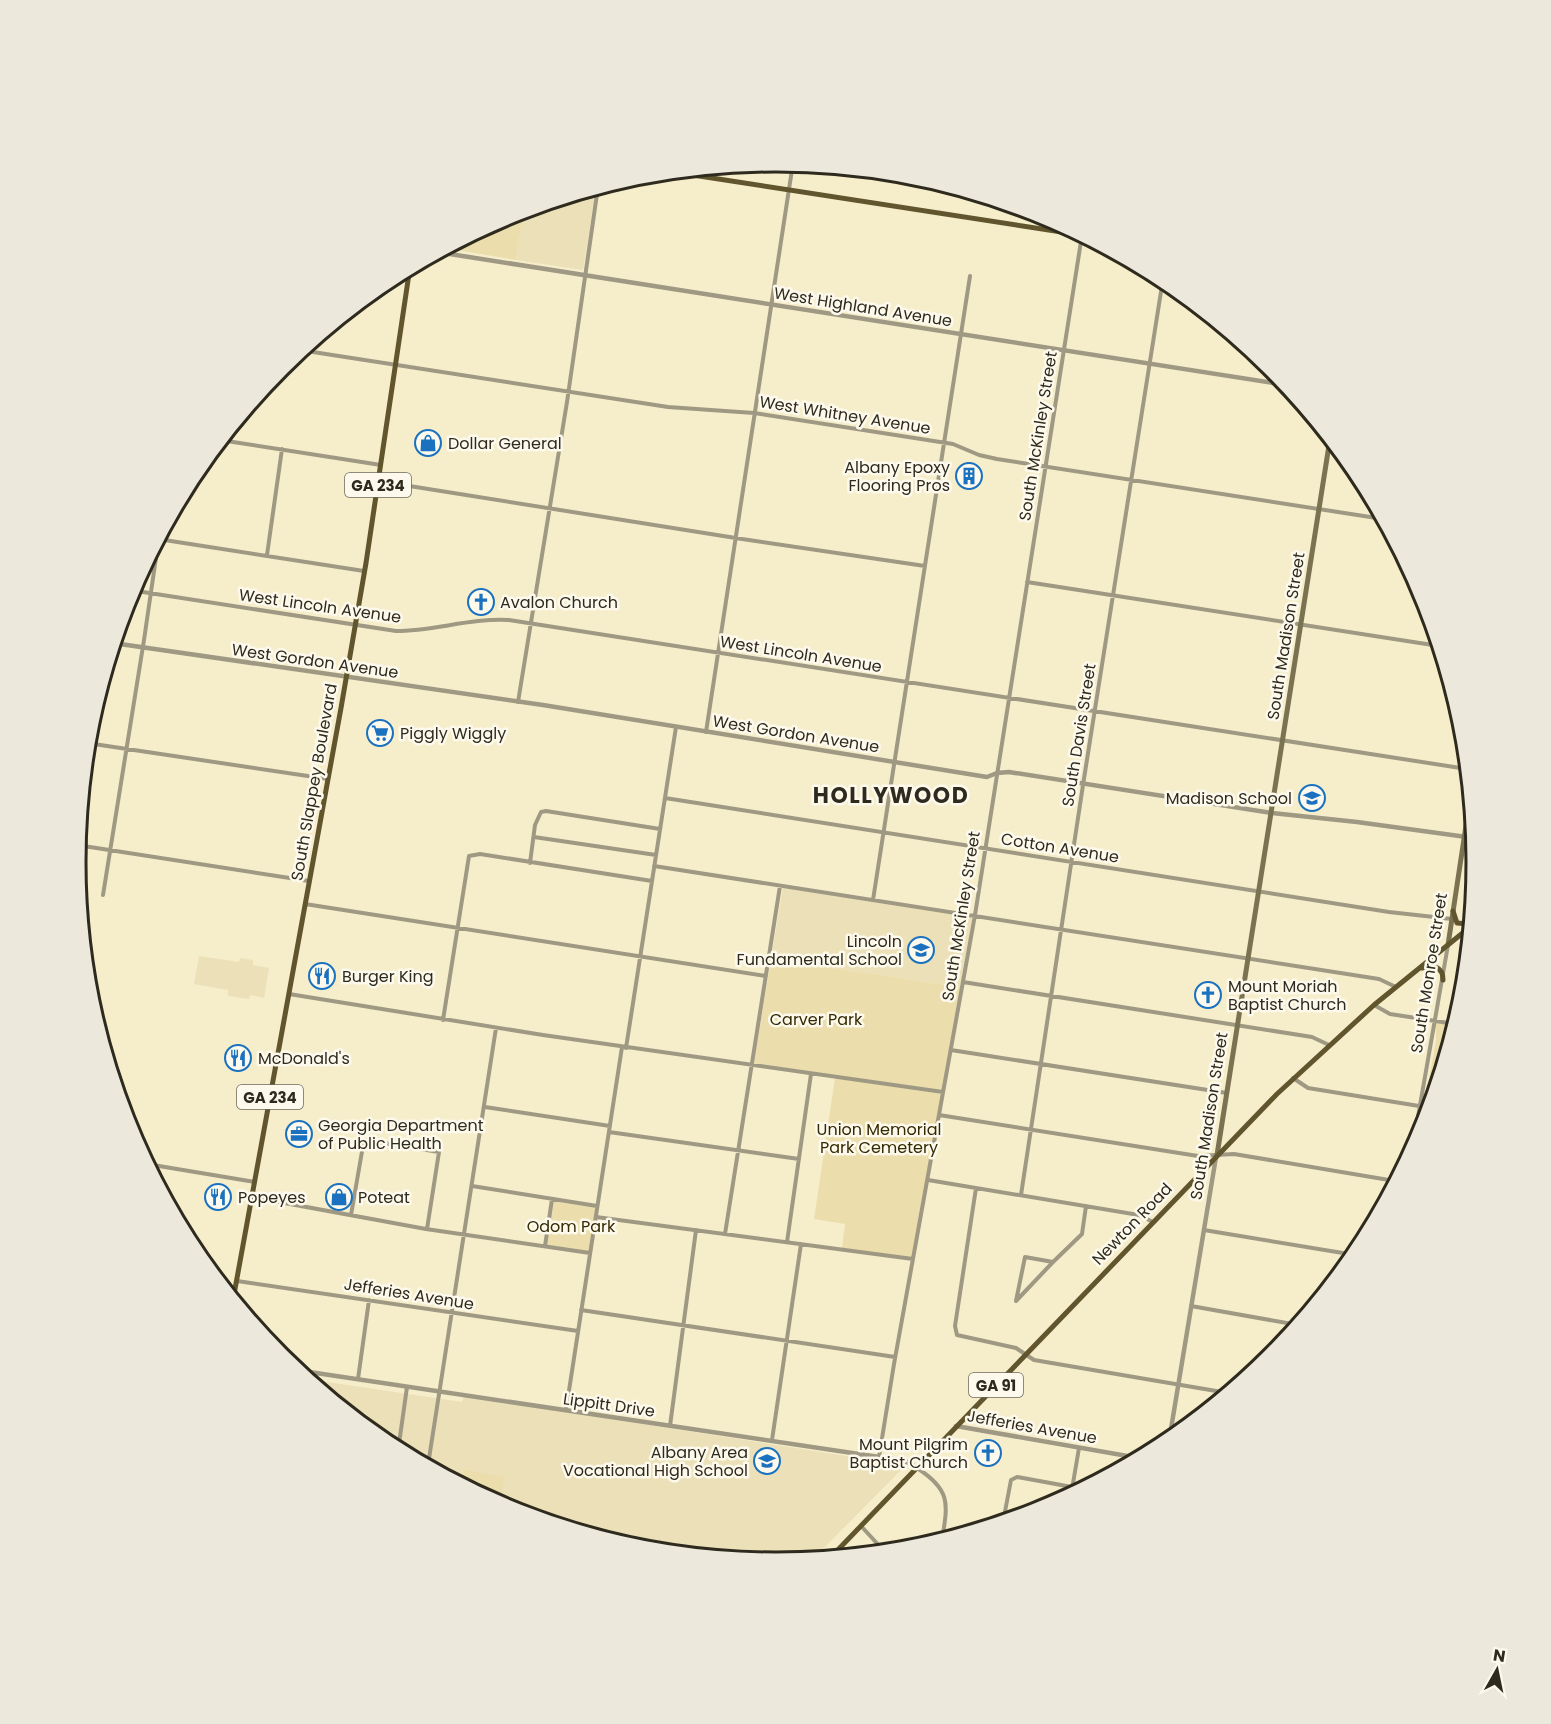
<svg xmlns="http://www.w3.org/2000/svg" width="1551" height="1724" viewBox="0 0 1551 1724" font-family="Poppins,sans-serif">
  <rect width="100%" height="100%" fill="#f6edcb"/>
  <path fill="#ebe0b7" d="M596,188L583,270L516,260L524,210Z
    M783,887L973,917L960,987L771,959Z
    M199,956L239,962L240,958L253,960V965L269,968L264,998L250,995L249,999L228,996V990L194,984Z
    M307,1379L462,1402L464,1396L898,1464L901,1470L813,1559L775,1562L639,1549L507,1509L386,1444Z"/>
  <path fill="#ecdeac" d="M524,210L516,260L445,248L508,215Z
    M771,959L960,987L942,1090L754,1064Z
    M1436,1022L1455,1025L1423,1130L1418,1138L1436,1041Z
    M835,1078L942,1094L912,1258L842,1248L845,1224L814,1219Z
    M553,1199L597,1206L590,1252L546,1246Z
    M464,1470L504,1477L500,1505L462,1485Z"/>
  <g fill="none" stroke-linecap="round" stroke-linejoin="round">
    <path stroke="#9f9983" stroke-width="4" d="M300,350L668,407L754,413L953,444L979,455L997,459L1383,519
      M220,440L381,465
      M378,481L742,539L925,566
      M158,539L364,571
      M267,555L282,449
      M1027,582L1439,646
      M130,590L396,631C434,631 470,618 509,620L1467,769
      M518,702L567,402L598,187
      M706,732L793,163
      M87,743L328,779
      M665,798L1389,912L1452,919
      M534,837L656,855
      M77,845L309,881
      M530,863L535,825L541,812L546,811L660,829
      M654,866L1379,979L1396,987
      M103,895L144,640L159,537
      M873,900L970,276
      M305,904L766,976
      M963,982L1312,1037L1329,1045
      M289,994L543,1035L943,1092
      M1374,1005L1390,1014L1455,1024
      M443,1020L469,856L480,854L652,881
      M626,1048L676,727
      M951,1050L1227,1093
      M1293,1078L1308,1088L1419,1106
      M485,1107L610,1126
      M939,1115L1198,1156L1234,1154L1395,1181
      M609,1132L799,1159
      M1412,1151L1448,945
      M147,1164L255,1182
      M928,1180L1139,1215L1153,1222
      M472,1186L597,1206
      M976,1188L955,1326L957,1335L1016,1348L1034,1360L1228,1393
      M1021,1195L1083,785L1163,279
      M252,1197L426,1229L590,1253
      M351,1215L364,1140L439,1152L427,1229
      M596,1217L913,1259
      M1204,1230L1355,1255
      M725,1234L780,886
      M787,1242L811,1074
      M545,1246L552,1199
      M1025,1257L1053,1262L1016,1301Z
      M1053,1262L1082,1234L1086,1206
      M237,1281L578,1331
      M1191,1306L1298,1325
      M581,1310L895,1357
      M358,1379L369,1300
      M566,1410L622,1047
      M670,1426L696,1230
      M772,1440L801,1244
      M398,1451L407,1387
      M879,1457L894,1364L975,915L1082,235
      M425,1465H428L496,1028
      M917,1468C951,1490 948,1503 942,1540
      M1071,1495L1079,1448
      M1003,1522L1011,1480L1017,1477L1023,1478L1072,1487
      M861,1526L885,1552"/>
    <path stroke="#9f9983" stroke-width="4.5" d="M437,252L1286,385
      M113,643L543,705L987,777L997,773L1009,772L1272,813L1357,822L1474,838
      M296,1370L879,1457L905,1461L916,1467
      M956,1426L1139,1458
      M1169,1441L1216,1157"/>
    <path stroke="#7a7251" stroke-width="5" d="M1448,945L1470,799
      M1217,1155L1330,439"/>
    <path stroke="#60552c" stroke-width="5" d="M673,172L1081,235
      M1453,911L1457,923L1470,924
      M1422,968C1433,965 1443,966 1443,980
      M233,1300L341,708L366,563L410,267
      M831,1557L1277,1094L1374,1005L1470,927"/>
  </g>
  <defs>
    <symbol id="shop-ring" viewBox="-11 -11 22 22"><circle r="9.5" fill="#fdfaed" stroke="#1971bf" stroke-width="1.5"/><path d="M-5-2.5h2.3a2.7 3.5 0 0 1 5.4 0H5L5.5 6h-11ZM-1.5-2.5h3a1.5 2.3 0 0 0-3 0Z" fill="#1971bf"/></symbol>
    <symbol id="building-ring" viewBox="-11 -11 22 22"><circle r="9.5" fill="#fdfaed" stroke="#1971bf" stroke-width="1.5"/><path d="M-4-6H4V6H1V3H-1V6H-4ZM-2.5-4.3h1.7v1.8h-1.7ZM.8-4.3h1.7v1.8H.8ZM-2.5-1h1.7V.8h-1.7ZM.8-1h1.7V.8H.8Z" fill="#1971bf"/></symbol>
    <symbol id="church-ring" viewBox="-11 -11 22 22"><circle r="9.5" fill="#fdfaed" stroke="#1971bf" stroke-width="1.5"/><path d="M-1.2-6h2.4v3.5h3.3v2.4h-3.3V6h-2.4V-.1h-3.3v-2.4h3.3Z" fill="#1971bf"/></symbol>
    <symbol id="supermarket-ring" viewBox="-11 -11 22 22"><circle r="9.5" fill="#fdfaed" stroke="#1971bf" stroke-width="1.5"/><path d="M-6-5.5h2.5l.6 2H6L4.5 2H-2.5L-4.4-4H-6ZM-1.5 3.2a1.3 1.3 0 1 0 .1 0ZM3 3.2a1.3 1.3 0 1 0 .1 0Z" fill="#1971bf"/></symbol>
    <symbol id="school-ring" viewBox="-11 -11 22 22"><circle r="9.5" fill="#fdfaed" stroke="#1971bf" stroke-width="1.5"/><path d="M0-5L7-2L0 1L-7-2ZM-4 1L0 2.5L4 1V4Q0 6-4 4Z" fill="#1971bf"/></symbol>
    <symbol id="restaurant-ring" viewBox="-11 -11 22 22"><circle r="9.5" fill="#fdfaed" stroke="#1971bf" stroke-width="1.5"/><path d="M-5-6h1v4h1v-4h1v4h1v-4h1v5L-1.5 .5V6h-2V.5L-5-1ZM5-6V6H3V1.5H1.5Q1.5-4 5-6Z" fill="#1971bf"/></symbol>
    <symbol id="office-ring" viewBox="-11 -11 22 22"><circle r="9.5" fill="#fdfaed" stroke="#1971bf" stroke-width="1.5"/><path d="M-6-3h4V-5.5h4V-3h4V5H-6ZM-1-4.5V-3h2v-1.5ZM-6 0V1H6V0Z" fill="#1971bf"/></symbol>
  </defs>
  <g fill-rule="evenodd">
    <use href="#shop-ring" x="413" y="428" width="30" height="30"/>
    <use href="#building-ring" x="954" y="461" width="30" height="30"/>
    <use href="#church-ring" x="466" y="587" width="30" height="30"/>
    <use href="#supermarket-ring" x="365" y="718" width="30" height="30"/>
    <use href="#school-ring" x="1297" y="783" width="30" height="30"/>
    <use href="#school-ring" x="906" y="935" width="30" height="30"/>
    <use href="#restaurant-ring" x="307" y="961" width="30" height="30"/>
    <use href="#church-ring" x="1193" y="980" width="30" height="30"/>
    <use href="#restaurant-ring" x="223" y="1043" width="30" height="30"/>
    <use href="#office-ring" x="284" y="1119" width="30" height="30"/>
    <use href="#restaurant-ring" x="203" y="1182" width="30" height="30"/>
    <use href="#shop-ring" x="324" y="1182" width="30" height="30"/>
    <use href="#church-ring" x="973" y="1438" width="30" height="30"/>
    <use href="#school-ring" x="752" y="1446" width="30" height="30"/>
  </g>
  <g text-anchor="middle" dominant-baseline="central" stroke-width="5" stroke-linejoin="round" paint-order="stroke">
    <g fill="#fdfaed" stroke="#6c695c" stroke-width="1.5">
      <rect x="345" y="473" width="66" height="24" rx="4.5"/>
      <rect x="237" y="1085" width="66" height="24" rx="4.5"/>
      <rect x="969" y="1373" width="54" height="24" rx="4.5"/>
    </g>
    <g font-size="15" font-weight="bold" fill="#2e2b1e">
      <text x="378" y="485">GA 234</text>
      <text x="270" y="1097">GA 234</text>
      <text x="996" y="1385">GA 91</text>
    </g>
    <g font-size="16" fill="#2e2b1e" stroke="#fdfaed">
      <text transform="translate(863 307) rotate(9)">West Highland Avenue</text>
      <text transform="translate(845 415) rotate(9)">West Whitney Avenue</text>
      <text transform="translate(1038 436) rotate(-81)">South McKinley Street</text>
      <text transform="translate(320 606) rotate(8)">West Lincoln Avenue</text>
      <text transform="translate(1286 636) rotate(-81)">South Madison Street</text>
      <text transform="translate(801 654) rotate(9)">West Lincoln Avenue</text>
      <text transform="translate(315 661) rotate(8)">West Gordon Avenue</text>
      <text transform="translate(796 734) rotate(9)">West Gordon Avenue</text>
      <text transform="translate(1079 735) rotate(-81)">South Davis Street</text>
      <text transform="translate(314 782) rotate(-80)">South Slappey Boulevard</text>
      <text transform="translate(1060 848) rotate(9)">Cotton Avenue</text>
      <text transform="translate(961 916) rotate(-81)">South McKinley Street</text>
      <text transform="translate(1429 973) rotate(-81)">South Monroe Street</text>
      <text transform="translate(1209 1116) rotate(-81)">South Madison Street</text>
      <text transform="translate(1132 1224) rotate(-46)">Newton Road</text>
      <text transform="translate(409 1294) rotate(9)">Jefferies Avenue</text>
      <text transform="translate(609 1405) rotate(8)">Lippitt Drive</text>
      <text transform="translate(1032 1427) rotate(10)">Jefferies Avenue</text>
    </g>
    <g font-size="16" fill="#2e2b1e" stroke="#fdfaed" text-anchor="start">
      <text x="448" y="443">Dollar General</text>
      <text x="950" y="467" text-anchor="end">Albany Epoxy<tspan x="950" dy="18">Flooring Pros</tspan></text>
      <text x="500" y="602">Avalon Church</text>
      <text x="400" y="733">Piggly Wiggly</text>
      <text x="1292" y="798" text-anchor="end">Madison School</text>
      <text x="902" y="941" text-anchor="end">Lincoln<tspan x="902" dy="18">Fundamental School</tspan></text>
      <text x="342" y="976">Burger King</text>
      <text x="1228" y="986">Mount Moriah<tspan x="1228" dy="18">Baptist Church</tspan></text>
      <text x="258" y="1058">McDonald's</text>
      <text x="318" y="1125">Georgia Department<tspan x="318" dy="18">of Public Health</tspan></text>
      <text x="238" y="1197">Popeyes</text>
      <text x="358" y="1197">Poteat</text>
      <text x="968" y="1444" text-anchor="end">Mount Pilgrim<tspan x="968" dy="18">Baptist Church</tspan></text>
      <text x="748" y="1452" text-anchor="end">Albany Area<tspan x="748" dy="18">Vocational High School</tspan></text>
    </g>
    <g font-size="16" fill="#342900" stroke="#fdfaed">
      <text x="816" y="1019">Carver Park</text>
      <text x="879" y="1129">Union Memorial<tspan x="879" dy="18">Park Cemetery</tspan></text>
      <text x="571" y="1226">Odom Park</text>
    </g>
    <g font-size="22" font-weight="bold" letter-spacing="1.5" fill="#2e2b1e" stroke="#fdfaed">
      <text x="891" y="795">HOLLYWOOD</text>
    </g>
  </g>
  <path d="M0 0H1551V1724H0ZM86 862a690 690 0 1 1 1380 0a690 690 0 1 1-1380 0Z" fill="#ece9dc" fill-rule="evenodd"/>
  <path fill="none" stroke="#2e2b1e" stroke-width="3" d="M86 862a690 690 0 1 1 1380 0a690 690 0 1 1-1380 0Z"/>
  <g transform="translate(1497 1670) rotate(9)" stroke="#fdfaed" stroke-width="4.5" paint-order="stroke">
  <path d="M0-4.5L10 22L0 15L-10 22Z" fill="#2e2b1e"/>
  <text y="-9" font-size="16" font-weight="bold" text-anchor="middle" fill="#2e2b1e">N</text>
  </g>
</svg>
